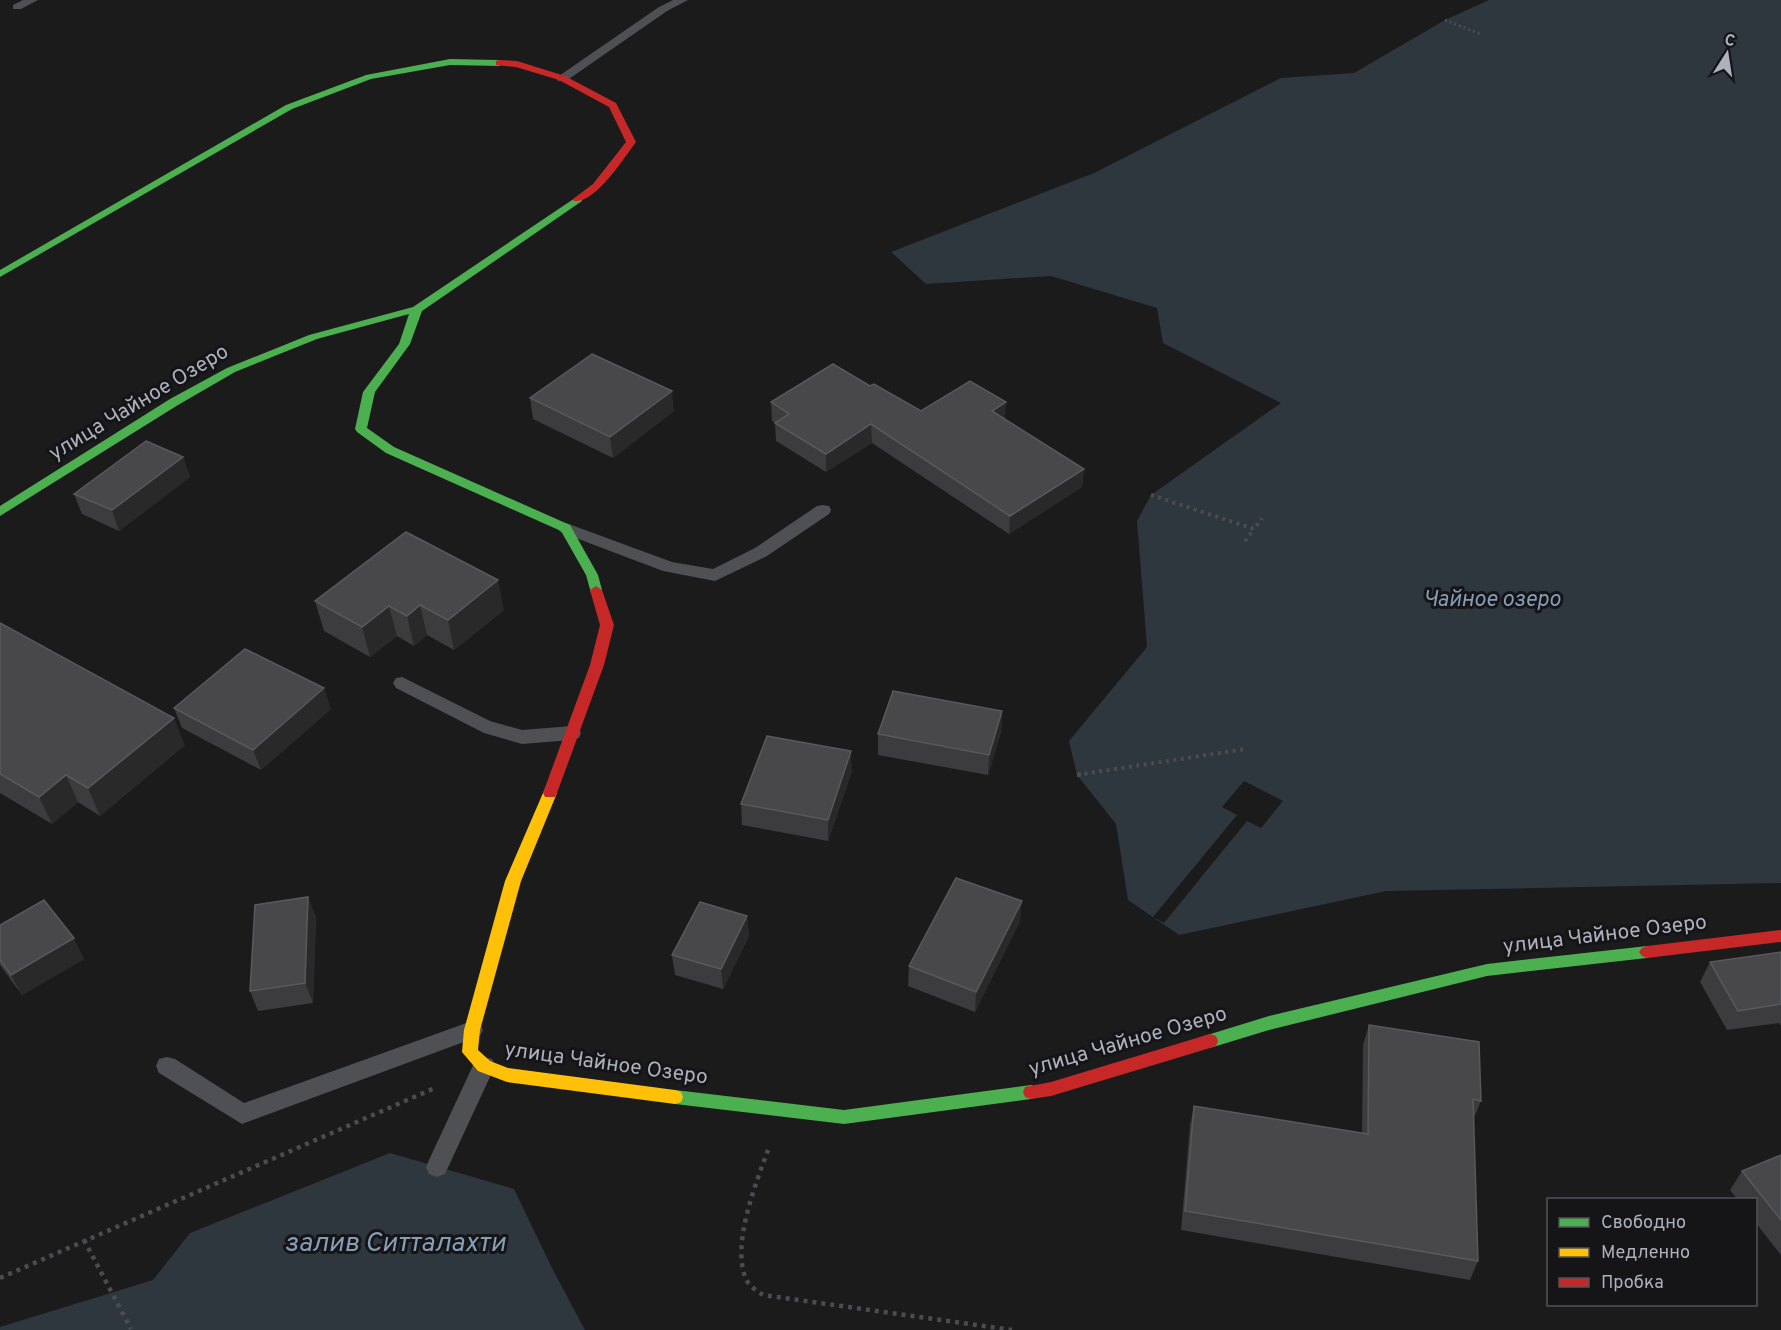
<svg xmlns="http://www.w3.org/2000/svg" width="1781" height="1330" viewBox="0 0 1781 1330" font-family="Overpass,sans-serif">
  <rect width="100%" height="100%" fill="#1b1b1c"/>
  <path fill="#2e363e" d="M1489,0H1781V883L1386,891L1179,935L1128,900L1116,824L1077,775L1069,741L1147,647L1137,521L1151,495L1281,403L1163,343L1157,308L1051,276L926,284L891,252L1094,173L1281,78L1354,73L1445,20Z
    M390,1153L514,1189L552,1268L585,1330H0V1327L153,1280L190,1233Z"/>
  <path fill="#1b1b1c" d="M1244,781L1283,801L1261,828L1247,821L1164,923L1153,917L1237,815L1222,807Z"/>
  <g fill="none" stroke-linecap="round" stroke-linejoin="round">
    <path stroke="#4b4c4f" stroke-width="3" stroke-dasharray="2 3" stroke-linecap="butt" d="M1445,20L1480,34"/>
    <path stroke="#4b4c4f" stroke-width="4" stroke-dasharray="3 4.5" stroke-linecap="butt" d="M1151,495L1254,529L1262,518
      M1245,541L1254,529
      M1077,775L1245,749"/>
    <path stroke="#4b4c4f" stroke-width="4.5" stroke-dasharray="4 5" stroke-linecap="butt" d="M1077,775L1083,774
      M768,1150C756,1183 731,1245 746,1279C749,1286 757,1291 763,1295L1012,1330
      M84,1240L131,1329
      M0,1278L437,1087"/>
    <path fill="#4f5054" fill-rule="evenodd" d="M23,0H38L21,9H13V5Z
      M673,0H688L667,11L566,81H558L556,78L659,7Z
      M823,505L829,506L831,510L829,514L767,556L715,581L663,571L560,532L558,528L560,524L566,523L672,562L713,569L755,548L817,506Z
      M402,677L490,721L522,730L572,726L579,728L581,733L579,738L572,740L522,744L484,733L396,688L393,683L396,678Z
      M472,1021L480,1024L483,1030L480,1036L242,1124L159,1073L156,1066L159,1059L167,1057L175,1059L244,1103Z
      M484,1057L492,1059L495,1066L445,1174L437,1177L429,1174L426,1167L429,1160L476,1059Z"/>
    <path fill="#4caf50" fill-rule="evenodd" d="M450,59L499,60L504,63L499,66L450,65L371,79L292,109L0,277V270L286,105L366,75Z
      M578,196L582,197V201L422,311L410,344L375,392L367,428L394,447L570,525L598,575L602,590L601,593H591L586,575L561,531L386,453L357,432L355,429L363,392L399,344L409,314L317,339L235,372L178,405L0,516V506L170,399L227,368L309,335L413,307Z
      M1647,946L1652,948L1655,952L1652,956L1647,958L1487,976L1269,1030L1210,1048L1204,1046L1202,1041L1204,1036L1269,1016L1487,964Z
      M1031,1085L1037,1087L1039,1092L1037,1097L1031,1099L844,1124L675,1104L669,1102L667,1097L669,1092L675,1090L844,1110Z"/>
    <path fill="#ffc107" fill-rule="evenodd" d="M550,788L555,789L557,793L521,881L480,1030L478,1050L490,1061L508,1068L675,1090L681,1092L683,1097L681,1102L675,1104L507,1082L478,1071L462,1052L464,1030L505,881L543,793L545,789Z"/>
    <path fill="#c62828" fill-rule="evenodd" d="M499,60L517,61L565,76L616,103L636,142C624,158 595,204 574,201L573,199L593,184L626,142L609,107L559,80L516,67L496,65V61Z
      M596,586L602,590L614,625L604,665L557,793L555,797H545L543,793L590,665L600,625L590,590Z
      M1781,930V942L1647,958L1642,956L1639,952L1642,948L1647,946Z
      M1210,1034L1216,1036L1218,1041L1216,1046L1210,1048L1051,1096L1031,1099L1025,1097L1023,1092L1025,1087L1051,1082Z"/>
  </g>
  <path fill="#3c3c3e" d="M870,386L921,411L1005,420L1084,469L1082,487L1009,534L872,443L826,472L776,441L775,423L772,421L771,402Z
    M530,398L674,411L613,458L533,419Z
    M183,457L190,477L119,531L82,514L74,494Z
    M406,532L504,610L454,650L427,635L414,646L397,636L370,657L324,631L315,601Z
    M0,623L185,745L100,816L78,802L52,824L0,793Z
    M174,708L331,709L261,770L182,728Z
    M1002,711L1001,732L988,775L878,755V734Z
    M852,771L828,841L742,825L741,804Z
    M308,897L316,918L313,1003L258,1011L250,991Z
    M747,916L749,936L723,989L675,975L672,955Z
    M1020,921L975,1012L908,986L909,966Z
    M0,925L84,959L22,995L0,965Z
    M1781,952V1026L1779,1023L1727,1030L1700,982L1710,962Z
    M1369,1025L1481,1101L1473,1120L1478,1261L1470,1280L1181,1230L1190,1125L1194,1106L1362,1133L1363,1045Z
    M1781,1155V1255L1755,1222V1200H1738L1730,1190L1742,1171Z"/>
  <path fill="#29292a" d="M672,391L674,411L613,458L610,437Z
    M1006,402L1005,420L992,411Z
    M871,424L872,443L826,472V454Z
    M183,457L190,477L119,531L112,510Z
    M1084,469L1082,487L1009,534L1010,516Z
    M498,580L504,610L454,650L448,620Z
    M420,605L427,635L414,646L407,616Z
    M389,606L397,636L370,657L362,627Z
    M324,688L331,709L261,770L253,750Z
    M1002,711L1001,732L988,775L989,755Z
    M174,718L185,745L100,816L88,788Z
    M851,751L852,771L828,841V820Z
    M66,775L78,802L52,824L39,797Z
    M308,897L316,918L313,1003L305,983Z
    M1022,901L1020,921L975,1012L976,992Z
    M747,916L749,936L723,989L721,969Z
    M74,938L84,959L22,995L11,975Z"/>
  <path fill="#48484b" stroke="#58595d" stroke-width="1.5" d="M592,354L672,391L610,437L530,398Z
    M833,364L870,386L874,384L921,411L970,381L1006,402L992,411L1084,469L1010,516L871,424L826,454L775,423L789,414L771,402Z
    M146,441L183,457L112,510L74,494Z
    M406,532L498,580L448,620L420,605L407,616L389,606L362,627L315,601Z
    M0,623L174,718L88,788L66,775L39,797L0,774Z
    M245,649L324,688L253,750L174,708Z
    M893,691L1002,711L989,755L878,734Z
    M767,736L851,751L828,820L741,804Z
    M956,878L1022,901L976,992L909,966Z
    M308,897L305,983L250,991L255,905Z
    M44,900L74,938L11,975L0,960V925Z
    M700,902L747,916L721,969L672,955Z
    M1781,952V1004L1738,1011L1710,962Z
    M1369,1025L1479,1042L1481,1101L1473,1099L1478,1261L1185,1211L1194,1106L1368,1134Z
    M1781,1155V1220L1742,1171Z"/>
  <g text-anchor="middle" dominant-baseline="central" stroke-width="6" stroke-linejoin="round" paint-order="stroke">
    <g font-size="21" fill="#adb1bc" stroke="#151518">
      <text transform="translate(139 403) rotate(-31)">улица Чайное Озеро</text>
      <text transform="translate(1605 935) rotate(-7)">улица Чайное Озеро</text>
      <text transform="translate(1128 1042) rotate(-16)">улица Чайное Озеро</text>
      <text transform="translate(606 1064) rotate(8)">улица Чайное Озеро</text>
    </g>
    <g font-size="22" font-style="italic" fill="#869db5" stroke="#151518">
      <text x="1492" y="600">Чайное озеро</text>
    </g>
    <g font-size="27" font-style="italic" fill="#869db5" stroke="#151518">
      <text x="395" y="1244">залив Ситталахти</text>
    </g>
  </g>
  <rect x="1547" y="1198" width="210" height="108" fill="#151518" stroke="#52535a" stroke-width="1.5"/>
  <rect x="1559" y="1218" width="30" height="9" fill="#4caf50" stroke="#52535a" stroke-width="1.5"/>
  <text x="1601" y="1228" font-size="18" fill="#adb1bc">Свободно</text>
  <rect x="1559" y="1248" width="30" height="9" fill="#ffc107" stroke="#52535a" stroke-width="1.5"/>
  <text x="1601" y="1258" font-size="18" fill="#adb1bc">Медленно</text>
  <rect x="1559" y="1278" width="30" height="9" fill="#c62828" stroke="#52535a" stroke-width="1.5"/>
  <text x="1601" y="1288" font-size="18" fill="#adb1bc">Пробка</text>
  <g transform="translate(1727 54) rotate(12)" stroke="#151518" stroke-width="4.5" paint-order="stroke">
  <path d="M0-4.5L10 22L0 15L-10 22Z" fill="#adb1bc"/>
  <text y="-9" font-size="16" font-weight="bold" text-anchor="middle" fill="#adb1bc">С</text>
  </g>
</svg>
